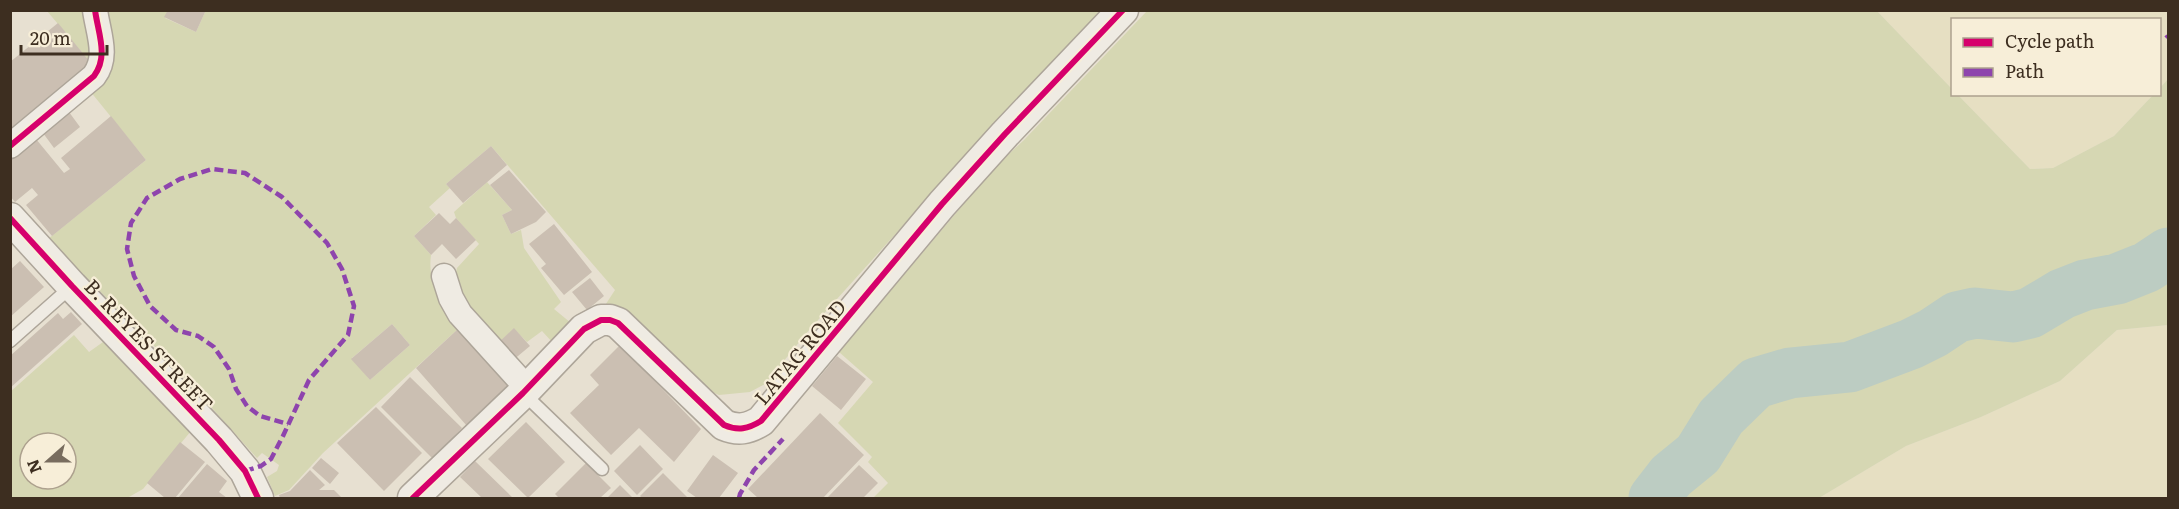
<svg xmlns="http://www.w3.org/2000/svg" width="2179" height="509" viewBox="0 0 2179 509" font-family="Literata,serif">
  <rect width="100%" height="100%" fill="#e7e0d1"/>
  <path fill="#e6dfc2" d="M1877,11H2168V79L2160,88V20H1952V89Z
    M1958,95H2153L2114,136L2053,168L2030,169Z
    M2168,325V498H1819L1906,446L1981,417L2060,381L2117,330Z"/>
  <path fill="#d6d7b3" fill-rule="evenodd" d="M206,10L1102,11L917,210L810,329L765,384L750,392L719,395L707,390L652,334L629,316L602,310L615,290L491,146L446,184L450,188L429,207L436,215L414,236L431,255C427,283 443,306 459,328L323,453L289,490L275,496L267,477L277,471L279,465L262,453L257,458L175,367L48,239L146,160L90,91L95,68L47,11H168L165,18L196,32ZM392,324L410,345L370,380L352,358Z
    M1147,11H1877L1952,89V94L1958,95L2030,169L2053,168L2114,136L2153,95L2160,94V88L2168,79V325L2117,330L2060,381L1981,417L1906,446L1819,498H873L888,483L868,462L872,457L838,423L873,382L839,352L994,168L1024,140Z
    M487,182L512,210L502,215L511,234L521,230L524,248L561,302L554,309L571,323L553,343L542,331L527,342L514,329L497,344L475,323L455,277L457,268L479,244L456,218L454,212Z
    M74,335L89,352L103,342L191,431L143,489L129,497L11,498L10,392ZM30,443H66V479H30Z"/>
  <g fill="none" stroke-linecap="round" stroke-linejoin="round">
    <path stroke="#bcccc2" stroke-width="51" d="M1654,498L1671,476L1698,454L1721,417L1756,383L1790,373L1850,367L1911,344L1933,333L1957,317L1975,313L2013,317L2030,313L2062,294L2085,285L2117,279L2147,267L2168,253"/>
  </g>
  <path fill="#cbbfb2" d="M168,10H206L196,32L164,17Z
    M58,23L95,68L10,137V62Z
    M69,112L80,127L54,148L43,133Z
    M111,116L146,160L52,236L26,205L38,195L32,188L15,202L10,196V160L36,139L64,173L70,169L61,158Z
    M491,146L507,165L463,203L446,184Z
    M509,170L546,212L536,222L511,234L502,215L512,210L490,185Z
    M439,213L450,224L456,218L476,240L456,259L442,244L431,255L414,236Z
    M554,224L592,272L564,295L541,268L546,264L529,244Z
    M20,261L44,287L10,317V270Z
    M590,278L604,296L587,310L572,292Z
    M71,312L82,324L10,388V356L58,313L63,319Z
    M392,324L410,345L370,380L351,359Z
    M459,328L509,386L467,426L416,368Z
    M514,328L530,346L512,361L497,344Z
    M620,345L701,429L674,462L639,428L611,455L570,413L599,385L590,375Z
    M837,356L866,379L841,410L812,386Z
    M410,377L462,428L433,459L381,407Z
    M376,407L422,453L384,491L337,443Z
    M820,413L864,455L823,498H758L748,489Z
    M526,422L565,462L528,498L488,459Z
    M180,442L205,462L175,498H165L147,483Z
    M640,445L663,469L637,495L614,471Z
    M713,455L738,473L719,498H697L687,491Z
    M321,458L339,473L330,484L312,468Z
    M475,461L513,498H482L460,477Z
    M586,463L611,488L600,498H559L555,494Z
    M207,464L227,481L219,492L227,498H178Z
    M859,465L878,483L863,498H827Z
    M310,470L325,485L319,490H334L342,498H280L279,495L290,491Z
    M663,473L688,498H642L640,496Z
    M620,485L633,498H607Z"/>
  <g fill="none" stroke-linecap="round" stroke-linejoin="round">
    <defs>
      <path id="service" d="M10,341L72,286
        M523,393L602,469"/>
      <path id="minor" d="M10,146L94,76C109,56 98,33 95,10
        M444,276L451,298L460,314L527,388"/>
      <path id="tertiary" d="M10,218L72,286L219,440L245,471L258,498
        M413,498L523,393L584,329L601,320H610L618,323L724,425C738,431 748,429 761,421L942,204L1005,134L1123,10"/>
    </defs>
    <use href="#service" stroke="#ada599" stroke-width="15"/>
    <use href="#minor" stroke="#ada599" stroke-width="27"/>
    <use href="#tertiary" stroke="#ada599" stroke-width="33"/>
    <use href="#service" stroke="#efebe3" stroke-width="12"/>
    <use href="#minor" stroke="#efebe3" stroke-width="24"/>
    <use href="#tertiary" stroke="#efebe3" stroke-width="30"/>
    <path stroke="#8e44ad" stroke-width="4.5" stroke-dasharray="9 4.5" stroke-linecap="butt" d="M2166,38L2168,36
      M245,471L261,466L271,459L283,436L309,380L348,335L354,306L342,269L327,243L282,197L245,173L212,169L180,179L147,198L131,223L127,249L134,276L150,306L176,330L198,336L214,347L229,369L236,389L247,406L260,416L288,424
      M739,498L740,494L754,470L783,439"/>
    <defs>
      <path id="cycleway" d="M10,146L94,76C109,56 98,33 95,10
        M10,218L72,286L219,440L245,471L258,498
        M413,498L523,393L584,329L601,320H610L618,323L724,425C738,431 748,429 761,421L942,204L1005,134L1123,10"/>
    </defs>
    <use href="#cycleway" stroke="#f7eed8" stroke-width="10"/>
    <use href="#cycleway" stroke="#d6006c" stroke-width="6"/>
  </g>
  <g text-anchor="middle" dominant-baseline="central" stroke-width="4.5" stroke-linejoin="round" paint-order="stroke">
    <g font-size="20" fill="#3d2e20" stroke="#f7eed8">
      <text transform="translate(150 344) rotate(46)">B. REYES STREET</text>
      <text transform="translate(799 351) rotate(-50)">LATAG ROAD</text>
    </g>
  </g>
  <rect width="2179" height="509" fill="none" stroke="#3d2e20" stroke-width="24"/>
  <rect x="1951" y="18" width="210" height="78" fill="#f7eed8" stroke="#ada18e" stroke-width="1.5"/>
  <rect x="1963" y="38" width="30" height="9" fill="#d6006c" stroke="#ada18e" stroke-width="1.5"/>
  <text x="2005" y="48" font-size="18" fill="#3d2e20">Cycle path</text>
  <rect x="1963" y="68" width="30" height="9" fill="#8e44ad" stroke="#ada18e" stroke-width="1.5"/>
  <text x="2005" y="78" font-size="18" fill="#3d2e20">Path</text>
  <g transform="translate(48 461) rotate(249)"><circle r="28" fill="#f7eed8" stroke="#ada18e" stroke-width="1.5"/>
  <path d="M0-4.5L10 22L0 15L-10 22Z" fill="#786c5e"/>
  <text y="-9" font-size="16" font-weight="bold" text-anchor="middle" fill="#3d2e20">N</text>
  </g>
  <path d="M21 45v9h86v-9" fill="none" stroke="#3d2e20" stroke-width="3"/>
  <text x="30" y="45" font-size="18" fill="#3d2e20" stroke="#f7eed8" stroke-width="4.5" paint-order="stroke">20 m</text>
</svg>
